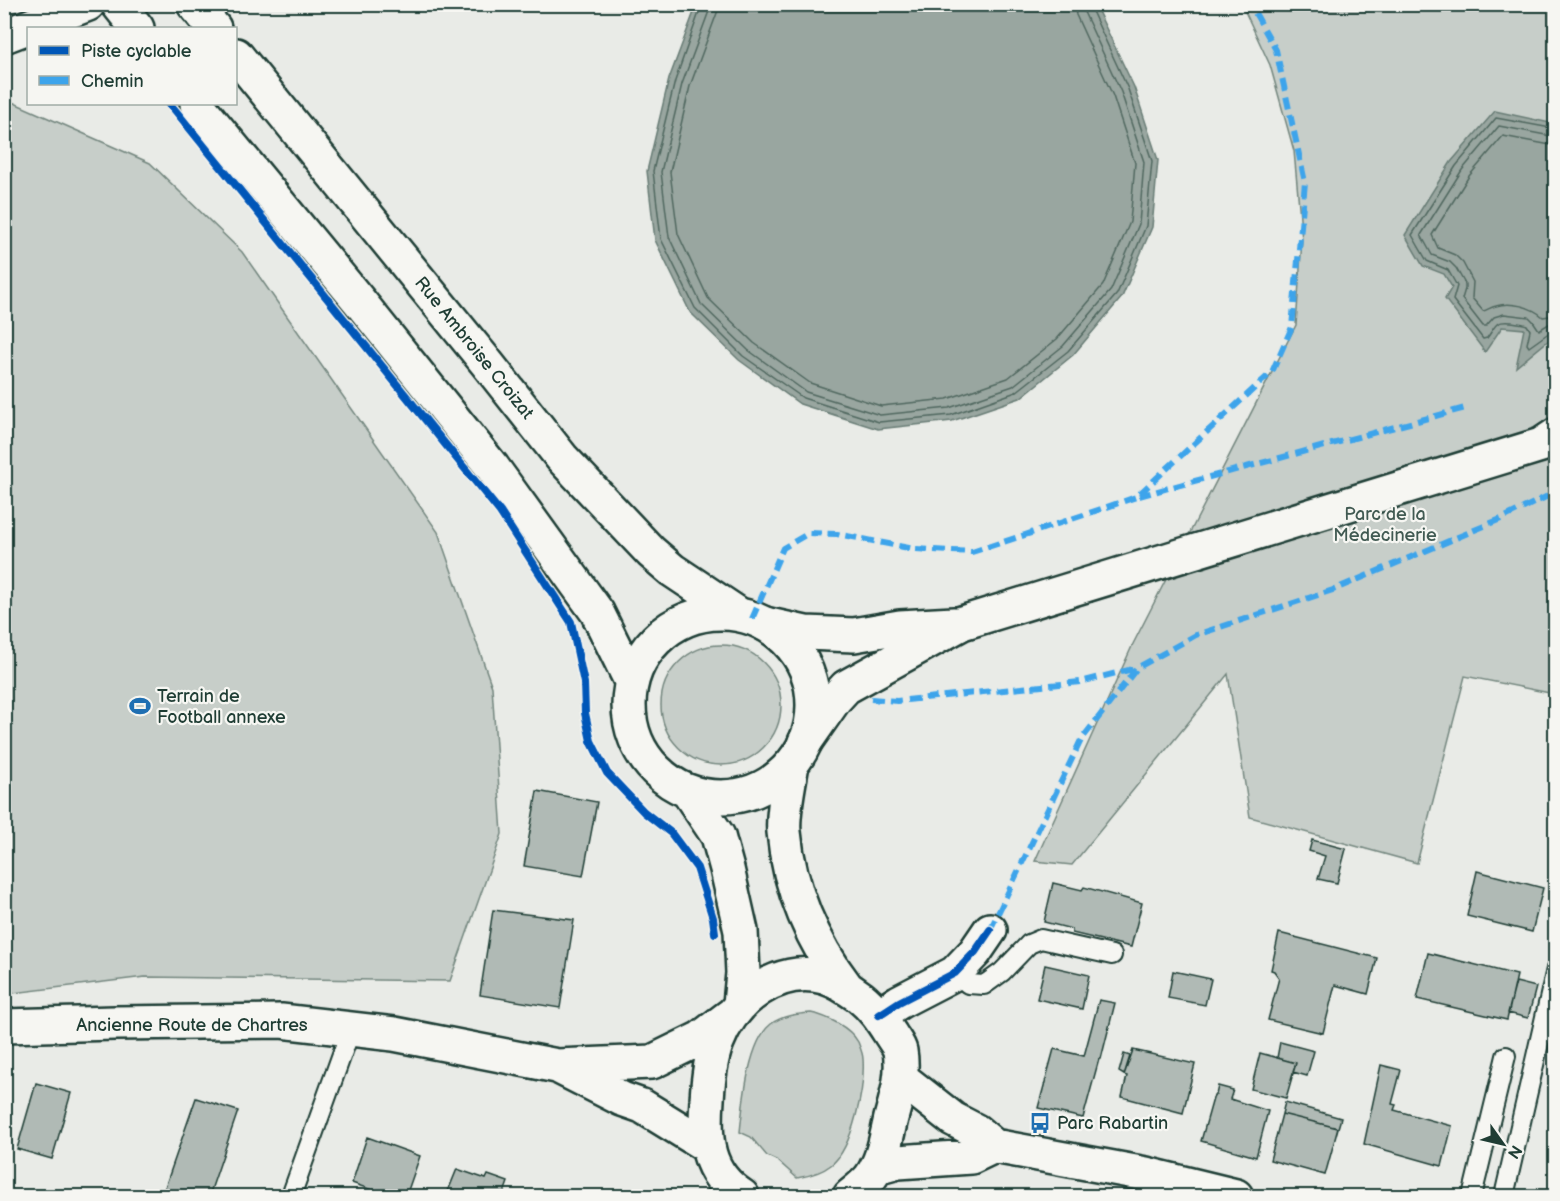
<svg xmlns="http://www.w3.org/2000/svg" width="1560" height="1201" viewBox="0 0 1560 1201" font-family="'Balsamiq Sans',sans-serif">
  <rect width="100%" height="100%" fill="#e9ebe7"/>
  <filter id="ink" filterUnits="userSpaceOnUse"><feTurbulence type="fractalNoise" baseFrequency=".0167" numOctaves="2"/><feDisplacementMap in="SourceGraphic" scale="12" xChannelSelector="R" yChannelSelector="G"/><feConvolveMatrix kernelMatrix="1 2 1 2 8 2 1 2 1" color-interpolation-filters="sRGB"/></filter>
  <g filter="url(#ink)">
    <path fill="#c7cec9" stroke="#73867e" stroke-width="1.5" d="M1242,5H1555V694L1465,676L1417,863L1250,817L1228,674L1072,865L1035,861L1133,644L1296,325L1302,240L1294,151L1270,65Z
      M12,102L150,163L242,252L438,532L492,687L502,834L450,981L145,977L5,994L4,105Z
      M661 705a60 60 0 1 1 120 0a60 60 0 1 1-120 0Z
      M811,1013C826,1016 850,1027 858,1042C860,1047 863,1054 863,1059C865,1086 853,1148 831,1165C821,1173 809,1176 797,1178L778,1161L767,1156L751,1137L740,1132C743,1104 748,1042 771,1024C783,1015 797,1014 811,1013Z"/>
    <path fill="#99a6a0" stroke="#687c75" stroke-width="1.5" d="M697,4L1095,5L1134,87L1158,160L1152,227L1122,297L1073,355L1020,398L952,421L878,429L800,404L739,360L690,312L655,240L647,171L669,79Z
      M1495,111L1555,124V335L1516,367L1524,329L1502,327L1485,352L1445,299L1452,287L1444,274L1423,266L1405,235L1451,162Z"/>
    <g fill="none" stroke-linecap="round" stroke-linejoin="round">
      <path stroke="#50675f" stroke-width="1.5" d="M702,4L675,81L653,171L661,239L695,308L743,356L803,398L879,422L951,415L1016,392L1068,351L1117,294L1146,226L1152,161L1128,89L1091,9V4
        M709,4V11L682,84L661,172L669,237L701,304L748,350L806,392L880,415L949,408L1013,386L1063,346L1111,290L1139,224L1144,162L1121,92L1084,12L1083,4
        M719,4L717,13L690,86L670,172L678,234L708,298L754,343L810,383L881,406L947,399L1008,378L1057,339L1103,285L1130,222L1135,163L1113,96L1076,15L1074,4
        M1556,129L1496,118L1456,166L1412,235L1427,261L1448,270L1457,286L1453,300L1483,339L1487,338C1496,326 1495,320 1511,322C1517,323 1522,323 1527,325L1530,330L1527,344L1529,347L1550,332L1556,331
        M1556,137L1499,126L1462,170L1421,235L1432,255L1450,262L1456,268L1465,284V289L1462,299L1483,326H1486L1494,317L1504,314L1529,317L1533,321L1539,330L1549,324H1556
        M1556,146L1503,136L1469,176L1432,235L1438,248L1455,255L1463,263L1473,282L1472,298L1483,311C1487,310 1491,307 1496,306C1511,301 1532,307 1543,317L1556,315"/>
    </g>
    <path fill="#b0bab5" stroke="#1f3d34" stroke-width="1.5" d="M537,791L597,802L583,876L524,866Z
      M1312,840L1346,849L1337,883L1318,879L1325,856L1309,851Z
      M1477,871L1543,888L1532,932L1467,916Z
      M1053,883L1082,890L1084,887L1142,903L1131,947L1072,933V929L1044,922Z
      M493,910L574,920L560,1008L480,995Z
      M1279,933L1377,958L1368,994L1335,985L1323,1033L1268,1020L1279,978L1274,971L1271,970Z
      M1428,953L1517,975L1507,1020L1417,999Z
      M1045,965L1089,975L1082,1009L1037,999Z
      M1173,971L1211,979L1205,1005L1168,998Z
      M1516,982L1536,987L1528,1018L1508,1013Z
      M1099,1000L1115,1003L1101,1059H1099L1083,1118L1038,1108L1054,1049L1084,1056Z
      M1280,1042L1314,1051L1307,1076L1293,1072L1296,1063L1277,1058Z
      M1133,1050L1195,1064L1183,1113L1122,1097L1127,1076L1124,1075Z
      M1260,1053L1296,1063L1286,1098L1251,1089Z
      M1124,1054L1130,1056L1124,1075L1119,1072Z
      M1381,1065L1401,1070L1392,1104L1396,1105L1394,1110L1452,1126L1442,1166L1364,1144Z
      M36,1083L71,1093L52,1159L17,1149Z
      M1218,1086L1233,1090L1230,1099L1268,1111L1256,1157L1201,1141L1214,1095H1216Z
      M196,1098L238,1111L209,1196H162Z
      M1285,1102L1341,1118L1338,1128L1282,1114Z
      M1282,1114L1338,1128L1325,1175L1270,1160Z
      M367,1137L420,1156L406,1196H389L352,1183Z
      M457,1169L486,1179L488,1175L508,1182L503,1196H446Z"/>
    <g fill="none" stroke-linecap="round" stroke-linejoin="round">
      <defs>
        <path id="lane" d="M955,973L968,984L984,985L1002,972L1029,944L1041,939L1112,955
          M291,1196L351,1029
          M1472,1196L1506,1056
          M1504,1196L1556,969"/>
        <path id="street" d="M879,1015L899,1002L955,973L975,952L990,930"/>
        <path id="secondary" d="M118,4L137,28
          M194,4L214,28
          M236,55L486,362L562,458L651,552L672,570L738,614
          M197,104L360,302L493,468L597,612L631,681
          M629 705a92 92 0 1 1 184 0a92 92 0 1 1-184 0Z
          M792,764C789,783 782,814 784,832C789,889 813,943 847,988
          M689,793L718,836L727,869L741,931L743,973L740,1004
          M4,1026L115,1023L281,1021L394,1034L557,1066L652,1062L701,1038L730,1016
          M561,1068L622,1099L642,1106L707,1146
          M901,1078L953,1119L976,1131L994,1146L1146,1174L1236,1196
          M876,1168L898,1162L971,1157L994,1146
          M742,1196C706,1173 704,1139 707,1100C708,1081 710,1060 717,1042C733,1000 778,965 824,977C837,981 849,989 860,997C874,1008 882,1021 891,1035C894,1040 899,1046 900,1051C904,1074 897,1096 891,1118C886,1139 883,1161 870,1178C864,1185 856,1191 850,1196"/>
        <path id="highway" d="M4,36L88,4
          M765,624L806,633L854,635L900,627L954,624
          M805,742L835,699L846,687L962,623L1541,445L1556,435"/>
      </defs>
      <use href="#lane" stroke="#1f3d34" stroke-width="22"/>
      <use href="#street" stroke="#1f3d34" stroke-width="38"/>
      <use href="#secondary" stroke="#1f3d34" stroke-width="38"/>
      <use href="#highway" stroke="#1f3d34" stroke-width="38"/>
      <use href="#lane" stroke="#f6f6f2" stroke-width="18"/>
      <use href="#street" stroke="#f6f6f2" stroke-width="33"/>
      <use href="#secondary" stroke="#f6f6f2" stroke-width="33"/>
      <use href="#highway" stroke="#f6f6f2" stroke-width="33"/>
      <path stroke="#3da4eb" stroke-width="6" stroke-dasharray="12 6" stroke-linecap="butt" d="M1139,496L1469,407
        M752,619L783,548L809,533L837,534L914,549L972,552L1025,535L1136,497L1272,372L1292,327L1305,182L1276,50L1250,4
        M871,699L897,701L1080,682L1137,668
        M990,930L1081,740L1137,668L1196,635L1333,590L1503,518L1556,492"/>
      <defs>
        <path id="cycleway" d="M170,104L500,512L571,622L584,683L585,713L591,741L607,773L644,812L671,833L697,868L713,918L715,933
          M879,1015L899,1002L955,973L975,952L990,930"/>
      </defs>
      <use href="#cycleway" stroke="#f6f6f2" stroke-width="11"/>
      <use href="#cycleway" stroke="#0057b8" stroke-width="8"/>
    </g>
  </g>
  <defs>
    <symbol id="stadium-bare" viewBox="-9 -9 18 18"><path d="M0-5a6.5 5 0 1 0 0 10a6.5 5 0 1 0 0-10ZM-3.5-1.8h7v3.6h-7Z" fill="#1f6fb2" stroke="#f6f6f2" stroke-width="2.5" paint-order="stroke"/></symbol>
    <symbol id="bus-bare" viewBox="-9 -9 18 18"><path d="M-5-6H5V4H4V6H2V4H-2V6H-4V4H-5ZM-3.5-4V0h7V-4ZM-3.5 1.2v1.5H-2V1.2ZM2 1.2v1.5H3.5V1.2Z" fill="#1f6fb2" stroke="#f6f6f2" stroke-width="2.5" paint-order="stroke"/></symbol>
  </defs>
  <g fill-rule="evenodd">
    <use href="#stadium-bare" x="125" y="691" width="30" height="30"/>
    <use href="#bus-bare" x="1025" y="1108" width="30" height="30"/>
  </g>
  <g text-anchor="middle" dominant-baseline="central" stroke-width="4.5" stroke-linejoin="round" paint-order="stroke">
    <g font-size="18" fill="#1f3d34" stroke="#f6f6f2">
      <text transform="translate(474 348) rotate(51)">Rue Ambroise Croizat</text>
      <text x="192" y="1025">Ancienne Route de Chartres</text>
    </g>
    <g font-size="18" fill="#415a52" stroke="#f6f6f2">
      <text x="1385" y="514">Parc de la<tspan x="1385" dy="21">Médecinerie</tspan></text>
    </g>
    <g font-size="18" fill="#1f3d34" stroke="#f6f6f2" text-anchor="start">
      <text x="157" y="696">Terrain de<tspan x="157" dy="21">Football annexe</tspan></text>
      <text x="1057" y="1123">Parc Rabartin</text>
    </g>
  </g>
  <rect width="1560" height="1201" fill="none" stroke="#f6f6f2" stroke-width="24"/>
  <rect x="12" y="12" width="1536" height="1177" fill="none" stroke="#1f3d34" stroke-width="2" filter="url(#ink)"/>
  <rect x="27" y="27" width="210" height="78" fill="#f6f6f2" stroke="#a0aca6" stroke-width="1.5"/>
  <rect x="39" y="46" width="30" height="9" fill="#0057b8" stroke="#a0aca6" stroke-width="1.5"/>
  <text x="81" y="57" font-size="18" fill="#1f3d34">Piste cyclable</text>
  <rect x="39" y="76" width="30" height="9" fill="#3da4eb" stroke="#a0aca6" stroke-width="1.5"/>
  <text x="81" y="87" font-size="18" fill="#1f3d34">Chemin</text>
  <g transform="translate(1503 1144) rotate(124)" stroke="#f6f6f2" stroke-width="4.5" paint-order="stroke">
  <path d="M0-4.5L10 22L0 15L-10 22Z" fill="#1f3d34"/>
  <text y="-9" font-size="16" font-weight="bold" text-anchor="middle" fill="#1f3d34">N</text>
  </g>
</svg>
